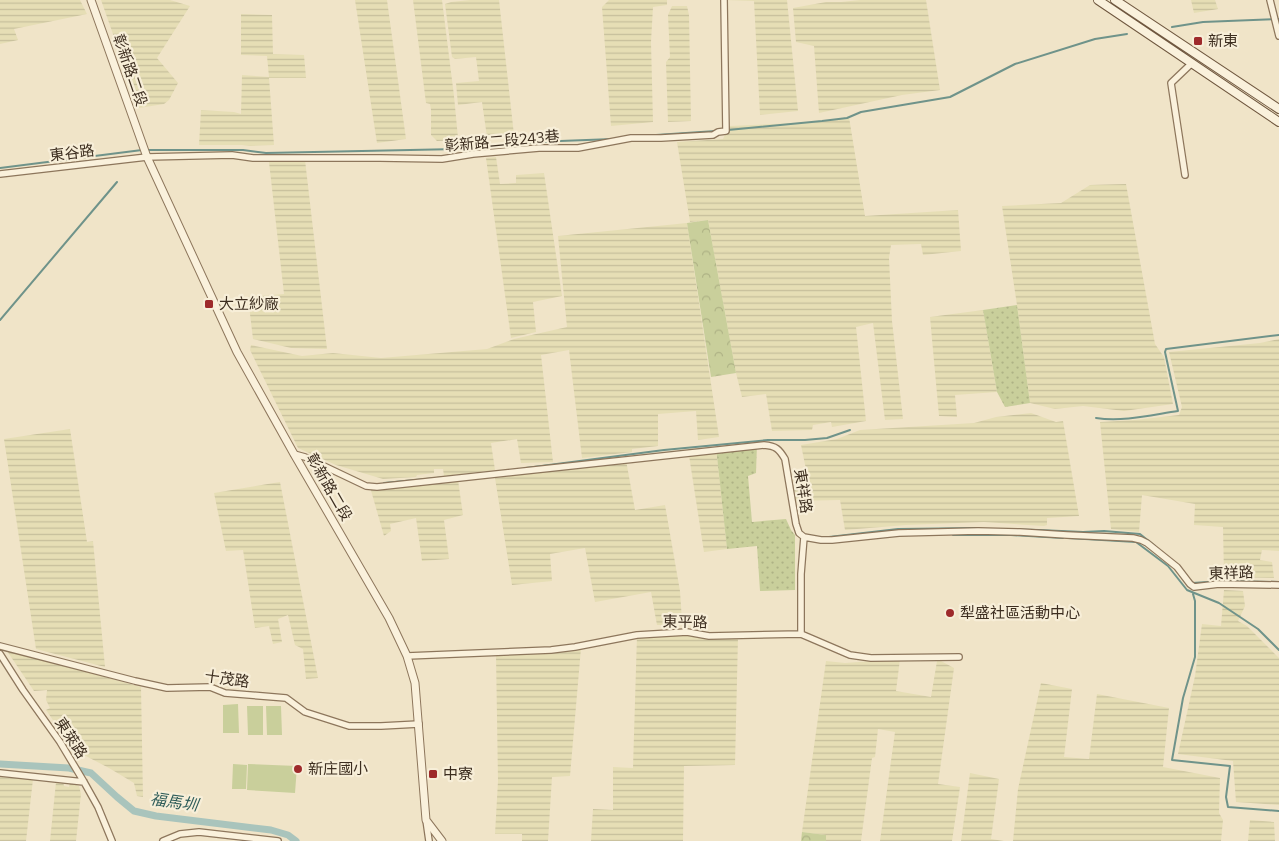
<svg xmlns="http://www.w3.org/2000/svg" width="1279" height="841" viewBox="0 0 1279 841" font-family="Bitter,'Noto Sans TC',serif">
  <defs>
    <pattern id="farmland-rules" width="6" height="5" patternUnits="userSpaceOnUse" patternTransform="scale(1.25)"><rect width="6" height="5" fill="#e6deb5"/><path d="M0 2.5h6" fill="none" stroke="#c6bf9b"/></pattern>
    <pattern id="grass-dots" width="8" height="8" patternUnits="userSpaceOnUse" patternTransform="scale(1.25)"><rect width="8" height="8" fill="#c9cf9b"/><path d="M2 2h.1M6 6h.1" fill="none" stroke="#aeb285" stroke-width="1.8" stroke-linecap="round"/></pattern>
    <pattern id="forest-crowns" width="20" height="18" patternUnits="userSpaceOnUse" patternTransform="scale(1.25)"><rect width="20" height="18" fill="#c9cf9b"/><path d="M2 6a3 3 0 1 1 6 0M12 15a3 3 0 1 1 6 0" fill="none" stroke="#aeb285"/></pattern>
  </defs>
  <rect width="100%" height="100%" fill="#f0e4c8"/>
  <path fill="url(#farmland-rules)" d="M0,0H80L87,14L14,29L18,40L0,44Z
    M101,0H170L190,6L157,58L178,83L169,100L164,104L139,108Z
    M355,0H387L406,139L377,143Z
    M413,0H442L454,96L458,138L456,140L437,141L431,135V110L430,104L426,103Z
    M470,0H499L514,135L492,138L487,137L482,102L458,105L456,83L479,81L476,57L455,59L452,57L445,4L451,2Z
    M609,0H667V5L653,7L651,42L653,122L611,126L602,7Z
    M725,0H787L798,111L760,115L754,1Z
    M860,0H926L940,90L902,95L819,113L814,46L796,42L793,8L826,2H841Z
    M1191,0H1215L1218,9L1194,13Z
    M672,6H687L689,15L691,121L668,122L666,62L670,57L668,15Z
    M241,14L272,15L273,54L304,55L306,78H269L274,145L250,146L242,145H199L201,110L234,112L241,114L242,75L269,77L267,56L241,55Z
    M849,117L865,216L958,210L961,251L923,255L921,244L891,245L889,258L892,321L903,419L885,420L873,323L856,327L866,421L832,427L831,422L813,425L812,430L772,431L766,394L742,397L736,373L708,220L690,222L677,142L723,139L729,126L818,122Z
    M496,157L500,184L516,183V175L544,173L562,296L533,302L536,332L511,338L486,158Z
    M305,160L327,349L291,348L253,339L248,297L284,294L269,162Z
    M1126,184L1155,344L1164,357L1173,404L1124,411L1083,406L1055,409L1030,403L1017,305L1002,206L1061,203L1090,185Z
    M687,223L719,437L698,440L696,411L658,414V446L632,449V452L582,458L569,350L541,355L553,462L521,463L517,439L491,443L495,470L444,476L443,469H434V473L417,475L416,477L383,479L336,465L298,448L250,350L251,345L302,356L333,353L381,358L487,349L514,339L567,327L558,236Z
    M983,310L997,392L955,395L957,417L939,416L930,317Z
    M1279,339V551L1262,550L1260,560L1272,562L1274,578L1224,577L1223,527L1194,525L1195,504L1142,495L1139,532L1111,529L1100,422L1135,420L1179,415L1182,407L1169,352L1260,343Z
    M1031,413L1056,422L1063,421L1079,516L1047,518V525L1044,526L984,522L906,525L845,530L840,500L795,501L794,486L809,484L801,445L837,439L860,430L974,423L996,417Z
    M70,429L87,542L93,541L105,667L36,649L4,439Z
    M716,447L727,549L704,552L688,449Z
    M626,460L635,510L665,505L680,591L682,621L677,625H657L651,592L595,602L585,548L550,554L552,581L512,585L495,478Z
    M458,480L463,515L444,520L449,559L422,561L416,518L390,524L391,531L384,536L370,487Z
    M280,482L318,678L306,679L303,649L295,645L288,615L278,619L282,642L273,644L269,626L255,628L243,550L226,551L214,493Z
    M1224,590L1243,591L1245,606L1238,621L1247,626L1279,658V805L1236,802L1233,761L1178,754L1195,676L1202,624L1221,626Z
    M684,633L738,637L735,765L684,766L683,841H591L593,809L613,810V767L633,768L637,635Z
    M581,648L570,776L552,777L548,841H522V834H495L498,781L496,654Z
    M8,650L141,687L143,797L137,796L134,783L109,768L80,753L77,755L46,710L50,708L46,700L47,690L34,691L7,651Z
    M900,659L896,691L931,697L937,661H941L954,668L938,784L960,787L952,841H880L895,732L878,729L875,757L872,758L861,841H826V835L802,832L826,661L845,663Z
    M1041,683L1072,689L1064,757L1089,759L1097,694L1169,708L1163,767L1220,778L1219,813L1223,820L1221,841H1013L1018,789Z
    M970,773L999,779L991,839L1004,841H961Z
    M0,777L33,779L26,841H0Z
    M63,781L64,786L69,787L70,783L79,786L81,794L76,841H50L56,782Z
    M1250,820L1274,822L1275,841H1248Z"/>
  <path fill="url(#grass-dots)" d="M1017,305L1030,403L1005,407L997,392L983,310Z
    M757,444L756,473L748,476L752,522L786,519L791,530L795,535V590L760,591L757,546L727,549L716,447Z"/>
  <path fill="url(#forest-crowns)" d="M708,220L736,373L711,377L687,223Z
    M802,832L826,835V841H801Z"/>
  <path fill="#c9cf9b" d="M238,704L239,733H223V705Z
    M247,706H263V735H248Z
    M266,706H281L282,735H267Z
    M233,764L247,765L246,789H232Z
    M248,764L297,766L295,793L247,790Z"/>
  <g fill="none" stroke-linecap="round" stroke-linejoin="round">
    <path stroke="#6f938a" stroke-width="2" d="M1172,27L1203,22L1279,19
      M728,130L822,121L847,118L861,112L950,97L1015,64L1095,39L1127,34
      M656,135L716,131
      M146,150H243L266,153L458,149L534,142L613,139
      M0,168L142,150
      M0,320L117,182
      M1096,418C1123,422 1151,415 1178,411L1165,352L1166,349L1279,335
      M526,468L664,450L768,440H805L827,438L850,430
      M384,483L457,476
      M993,529L1039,530L1083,532L1104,531L1140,534L1155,546
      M953,535H1011L1063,538
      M829,537L898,529L979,528
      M1068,538L1136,542L1168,566L1187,590L1219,603L1258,629L1279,650
      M1190,580L1193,583L1222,581L1279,582
      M1193,594L1195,601V657L1183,698L1172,760L1230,766L1226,797L1228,807L1279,811"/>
    <path stroke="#a9c4bc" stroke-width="7" d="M0,764L69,768L91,773L117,797L134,811L156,816L271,830L288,835L296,841"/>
    <defs>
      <path id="minor" d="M1270,0L1279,36
        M0,174L147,157L232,155L253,158H380L442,159L473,154L539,148H578L631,138H661L713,135L718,132L726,131L724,0
        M1185,175L1171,83L1192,63
        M294,454L305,457L366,486L377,487C506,474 635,458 764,445C776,446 779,449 785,459L796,524L799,533L804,537L821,540H832L899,533L978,531L1020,532L1067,535L1133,538L1141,540L1147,543L1177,567L1190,584L1194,587L1219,584L1279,585
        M801,634V574L804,537
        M0,646L135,681L167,688L210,687L225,693L286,698L305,712L349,726H381L419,724
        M0,654L23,690L60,742L84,782L98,807L112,841
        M407,656L551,650L575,647L637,635L687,632L709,636L801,634L850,655L871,658L959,657
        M0,773L84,782
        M426,820L429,841
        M163,841L180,834L199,832L278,841"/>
      <path id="tertiary" d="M91,0L147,157L237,352L294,454L389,618L407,656L415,683L426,820L442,841"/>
      <path id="secondary" d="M1098,0L1279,122
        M1115,0L1279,109"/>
    </defs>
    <use href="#minor" stroke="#8d765c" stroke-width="8"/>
    <use href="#tertiary" stroke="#8d765c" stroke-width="9"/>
    <use href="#secondary" stroke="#6f573f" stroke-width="10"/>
    <use href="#minor" stroke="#faf1dc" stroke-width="5.5"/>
    <use href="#tertiary" stroke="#faf1dc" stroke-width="7"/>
    <use href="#secondary" stroke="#faf1dc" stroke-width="8"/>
  </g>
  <g fill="#9e2a2b" stroke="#f7eed8" stroke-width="2">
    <rect x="1193" y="36" width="10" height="10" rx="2.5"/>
    <rect x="204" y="299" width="10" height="10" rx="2.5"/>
    <circle cx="950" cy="613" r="5"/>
    <circle cx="298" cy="769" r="5"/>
    <rect x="428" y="769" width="10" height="10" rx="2.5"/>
  </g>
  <g text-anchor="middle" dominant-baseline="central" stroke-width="4.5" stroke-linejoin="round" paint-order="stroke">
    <g font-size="15" fill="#3d2e20" stroke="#f7eed8" text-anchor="start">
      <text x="1208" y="41">新東</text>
      <text x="219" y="304">大立紗廠</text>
      <text x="960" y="613">犁盛社區活動中心</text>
      <text x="308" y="769">新庄國小</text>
      <text x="443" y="774">中寮</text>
    </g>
    <g font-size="15" fill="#3d2e20" stroke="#f7eed8">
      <text transform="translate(130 70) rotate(71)">彰新路二段</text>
      <text transform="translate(502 141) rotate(-5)">彰新路二段243巷</text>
      <text transform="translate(72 153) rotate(-7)">東谷路</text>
      <text transform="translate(329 487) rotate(60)">彰新路二段</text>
      <text transform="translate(803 491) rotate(81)">東祥路</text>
      <text transform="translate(1231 573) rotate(-2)">東祥路</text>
      <text transform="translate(685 622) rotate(1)">東平路</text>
      <text transform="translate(227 679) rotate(8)">十茂路</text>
      <text transform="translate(71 738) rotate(57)">東萊路</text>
    </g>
    <g font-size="16" font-style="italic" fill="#2f5d5a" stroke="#f7eed8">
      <text transform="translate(174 802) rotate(8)">福馬圳</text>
    </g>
  </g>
</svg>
